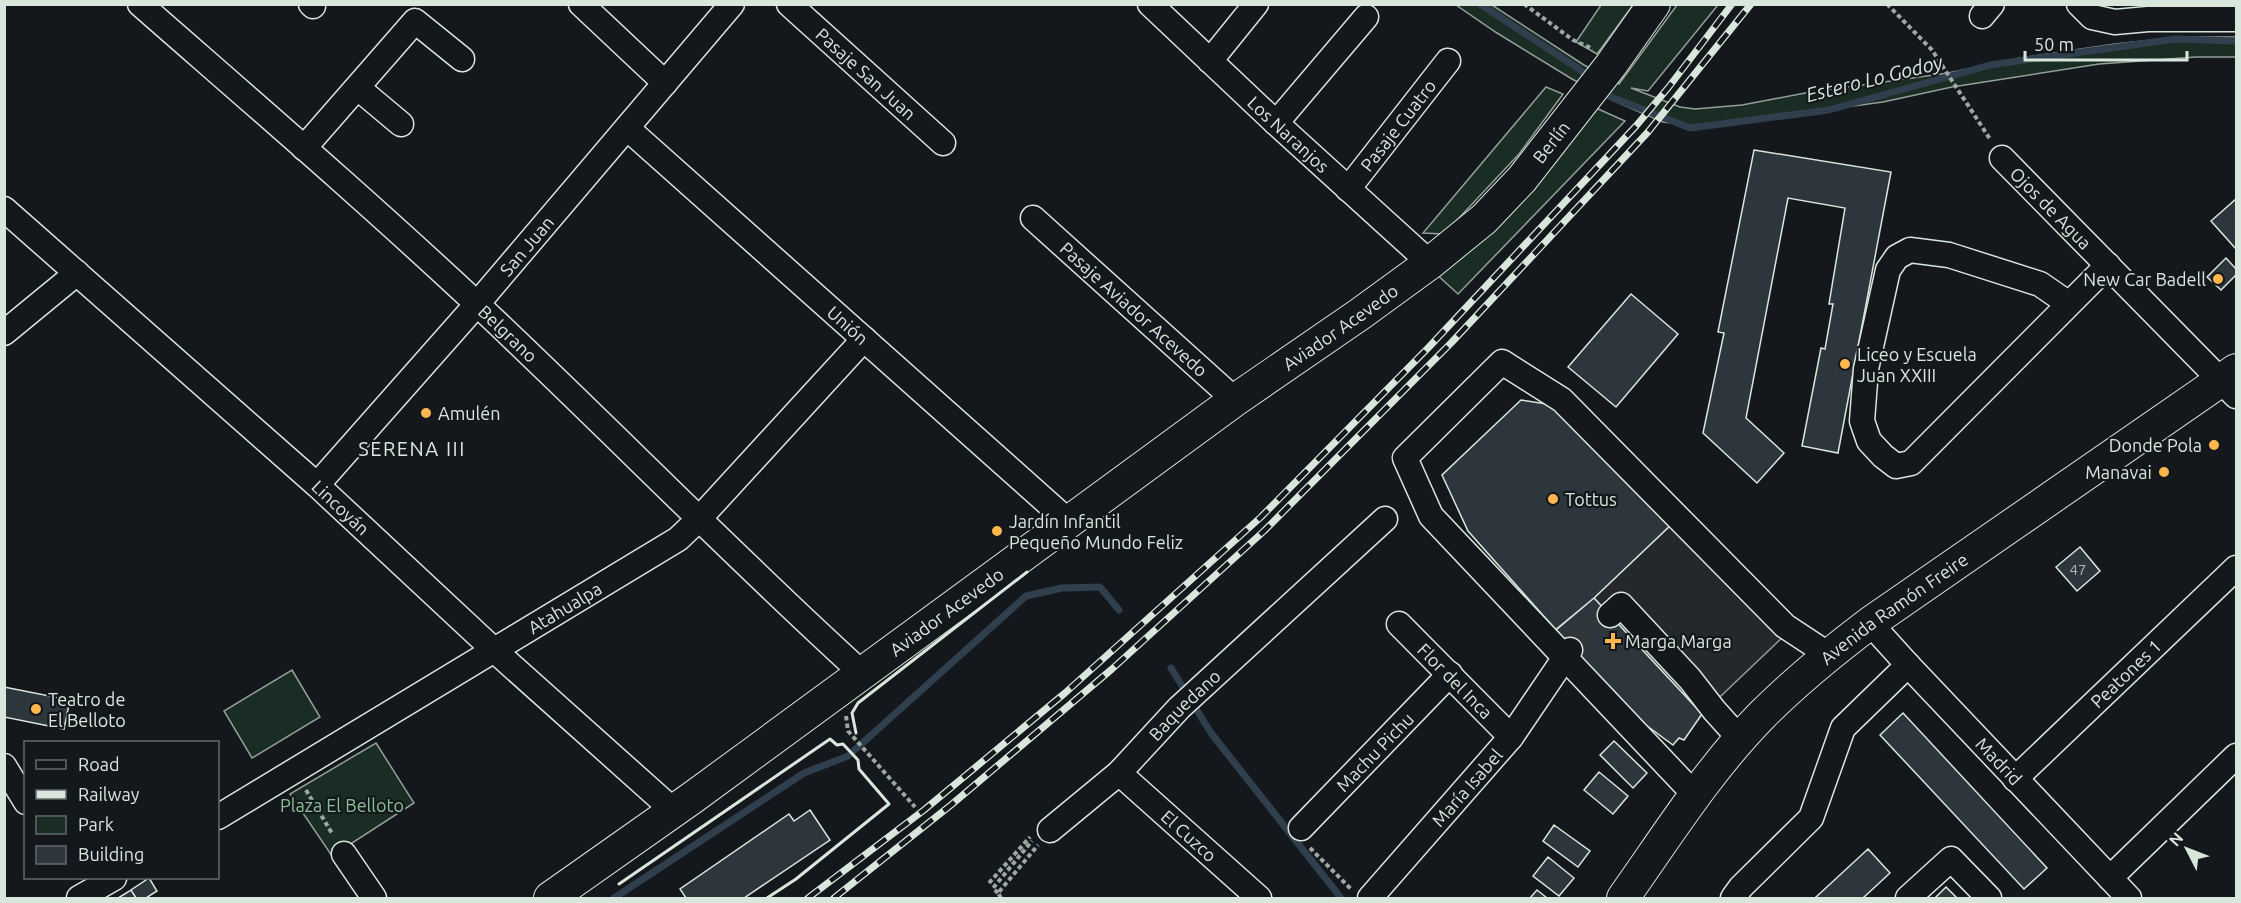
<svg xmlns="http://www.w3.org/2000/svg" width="2241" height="903" viewBox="0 0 2241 903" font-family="Ubuntu,sans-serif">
  <rect width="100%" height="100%" fill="#14181c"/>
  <path fill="#1a2d24" stroke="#939e99" stroke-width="1.5" d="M1456,5H1492L1584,65L1619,84L1677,5H1718L1648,91L1631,88L1680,107L1695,109L1742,105L1805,93L1948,73L2020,58L2115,44L2180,37H2236V57H2196L2099,64L1952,87L1883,102L1700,127L1663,122L1612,100L1572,79L1497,33Z
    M1601,5H1633L1597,54L1576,42Z
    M1546,87L1563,94L1519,154L1444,234L1423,233Z
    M1596,108L1625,121L1458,294L1434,272Z
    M292,670L320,717L252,758L224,711Z
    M376,743L414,803L332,856L290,794Z"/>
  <path fill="#24282b" stroke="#939e99" stroke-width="1.5" d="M1674,522L1784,636L1702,714L1594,598Z"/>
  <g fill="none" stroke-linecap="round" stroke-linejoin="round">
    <path stroke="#2f3f4d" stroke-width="7" d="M1480,4L1579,69L1590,79
      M1603,90L1611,97L1690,128L1829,110L1990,65L2175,39L2236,41
      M1171,668L1211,733L1341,898
      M614,898L804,773L848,756L1026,596L1062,588L1100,587L1119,610"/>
  </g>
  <path fill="#2c363c" stroke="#d8e6dc" stroke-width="1.5" d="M1754,150L1891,172L1838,453L1802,446L1821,348L1825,349L1833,304H1829L1845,208L1788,198L1746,418L1784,453L1757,483L1703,433L1724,333L1718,332Z
    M2236,199V249L2211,221Z
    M2226,258L2236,269V275L2221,290L2207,277Z
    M1631,294L1678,334L1616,407L1568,367Z
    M1521,400L1566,407L1674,522L1594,598L1556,630L1468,531L1442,475Z
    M2080,547L2100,571L2077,591L2056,567Z
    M1594,598L1702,714L1684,740L1679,738L1673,745L1639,720L1554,631Z
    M4,687L70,700L64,729L4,717Z
    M1903,713L2047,868L2024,889L1880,735Z
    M1614,741L1647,773L1633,788L1600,755Z
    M1599,772L1628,796L1613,814L1584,790Z
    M810,810L830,840L744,898H686L680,889L789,814L794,821Z
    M1554,825L1590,851L1578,867L1543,841Z
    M1868,849L1890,873L1863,898H1815Z
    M1548,857L1574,878L1559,896L1533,876Z
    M149,878L157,891L146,898H136L131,890Z
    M1946,887L1957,898H1935Z
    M131,890L136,898H118Z
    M1537,890L1547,898H1530Z"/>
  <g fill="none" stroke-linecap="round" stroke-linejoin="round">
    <path stroke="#313739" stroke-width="24" stroke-dasharray="24 12" stroke-linecap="butt" d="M1570,650L1610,615"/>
    <defs>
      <g id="minor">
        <path id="s1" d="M140,4C253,103 367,201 477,304C607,426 731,554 863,674"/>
        <path d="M311,4L313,6"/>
        <path d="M581,4L665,83"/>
        <path id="s2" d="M789,4L943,143"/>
        <path id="s3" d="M1150,4L1276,123L1430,263"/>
        <path d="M2079,4L2092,17L2115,22L2148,19H2236"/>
        <path d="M1982,16L1992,4"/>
        <path d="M1210,61L1256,4"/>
        <path d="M358,88L401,124"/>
        <path d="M1276,123L1366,17"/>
        <path id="s4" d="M627,128L1068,521"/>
        <path d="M304,148L415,21L462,59"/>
        <path id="s5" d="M2002,158L2236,396"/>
        <path id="s6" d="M1348,189L1448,61"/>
        <path id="s7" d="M4,209L317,485L494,650L674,811"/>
        <path id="s8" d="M1033,218L1235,400"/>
        <path d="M2069,304L2040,284L1949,255L1910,250L1897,257L1888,270L1866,369L1862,421L1869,441L1883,456L1896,466L1911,463L2108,265"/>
        <path d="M4,333L77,273"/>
        <path id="s9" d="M317,485L477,304L732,4"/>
        <path d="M1610,615L1621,605L1690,679L1714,710L1740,739"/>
        <path id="s10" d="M1870,623L1908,665L2129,898"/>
        <path id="s11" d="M1399,624L1511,737"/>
        <path d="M4,766L26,802"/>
        <path id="s12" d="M1119,773L1259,898"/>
        <path id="s13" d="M2015,779L2236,568"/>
        <path d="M1696,796L1431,516L1405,458L1502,362L1562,400L1785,626L1829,655"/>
        <path id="s14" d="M218,817L678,539L698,520L864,339"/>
        <path id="s15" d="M1301,828L1450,674"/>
        <path id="s16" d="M1050,830L1119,773L1179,708L1385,519"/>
        <path d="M344,854L374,898"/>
        <path d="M2110,878L2236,756"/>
        <path d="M79,898L114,878"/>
        <path id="s17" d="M1370,898L1511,737L1570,650"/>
        <path d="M1733,898L1741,887L1811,818L1843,728L1908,665"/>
        <path d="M1908,898L1951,859L1989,898"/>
      </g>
      <g id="major">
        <path id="s18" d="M550,898L692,798L1235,400L1360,314L1430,263L1484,219L1522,179L1611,65L1654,4"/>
        <path id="s19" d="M1623,898C1667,836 1708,770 1762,715C1795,682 1833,651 1870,623L2236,370"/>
      </g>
    </defs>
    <use href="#minor" stroke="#d8e6dc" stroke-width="27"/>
    <use href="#major" stroke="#d8e6dc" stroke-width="34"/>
    <path stroke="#9da8a2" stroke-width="4" stroke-dasharray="4.5 3" stroke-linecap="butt" d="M1524,4L1573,40L1593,49
      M1887,4L1932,50L1990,139
      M846,716L848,731L915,807
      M306,790L333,835
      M1310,848L1351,889
      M989,883L1030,837
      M998,893L993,888L1032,841
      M1001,898L998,893L1038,845"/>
    <use href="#minor" stroke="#14181c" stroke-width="24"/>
    <use href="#major" stroke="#14181c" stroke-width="32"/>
    <defs>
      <path id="rail" d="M808,898L924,810L1065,693L1261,517L1429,347L1636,126L1668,88L1732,4
        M834,898L951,805L1112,669L1264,531L1452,342L1648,132L1751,4"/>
    </defs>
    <use href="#rail" stroke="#d8e6dc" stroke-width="7"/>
    <use href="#rail" stroke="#14181c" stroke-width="4.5" stroke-dasharray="14" stroke-linecap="butt"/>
    <path stroke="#d8e6dc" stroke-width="3" d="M856,733L852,713L858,703L1027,572
      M619,884L830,739L837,745L843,744L858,760L859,769L889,804L796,879L767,898"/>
  </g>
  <g fill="#ffb74d" stroke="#14181c" stroke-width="2">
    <circle cx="2218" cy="279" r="6"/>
    <circle cx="1845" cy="364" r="6"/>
    <circle cx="426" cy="413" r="6"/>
    <circle cx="2214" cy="445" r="6"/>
    <circle cx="2164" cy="472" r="6"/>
    <circle cx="1553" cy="499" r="6"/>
    <circle cx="997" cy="531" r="6"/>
    <path d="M1610 632h6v6h6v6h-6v6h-6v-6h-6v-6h6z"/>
    <circle cx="36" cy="709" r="6"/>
  </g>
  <g text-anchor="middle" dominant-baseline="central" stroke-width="4.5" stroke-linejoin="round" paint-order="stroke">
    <g font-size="15" fill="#adbab4">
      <text x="2078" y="569">47</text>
    </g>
    <g font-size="18" fill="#d8e6dc" stroke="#14181c">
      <text stroke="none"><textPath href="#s2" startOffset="104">Pasaje San Juan</textPath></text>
      <text stroke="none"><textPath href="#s6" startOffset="81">Pasaje Cuatro</textPath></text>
      <text stroke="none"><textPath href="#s3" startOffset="190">Los Naranjos</textPath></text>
      <text stroke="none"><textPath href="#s18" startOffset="1257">Berlín</textPath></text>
      <text stroke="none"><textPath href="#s5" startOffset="70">Ojos de Agua</textPath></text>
      <text stroke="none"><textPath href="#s9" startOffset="318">San Juan</textPath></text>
      <text stroke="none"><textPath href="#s8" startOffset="136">Pasaje Aviador Acevedo</textPath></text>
      <text stroke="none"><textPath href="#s4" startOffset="296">Unión</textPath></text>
      <text stroke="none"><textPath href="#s18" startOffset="975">Aviador Acevedo</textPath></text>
      <text stroke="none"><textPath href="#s1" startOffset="494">Belgrano</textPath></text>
      <text stroke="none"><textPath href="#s7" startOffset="450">Lincoyán</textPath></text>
      <text stroke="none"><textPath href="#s14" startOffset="405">Atahualpa</textPath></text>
      <text stroke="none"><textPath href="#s19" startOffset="400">Avenida Ramón Freire</textPath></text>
      <text stroke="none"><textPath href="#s18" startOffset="489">Aviador Acevedo</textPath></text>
      <text stroke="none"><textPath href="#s13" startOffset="153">Peatones 1</textPath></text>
      <text stroke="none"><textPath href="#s11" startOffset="80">Flor del Inca</textPath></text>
      <text stroke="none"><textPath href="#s16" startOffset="184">Baquedano</textPath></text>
      <text stroke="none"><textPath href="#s15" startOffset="106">Machu Pichu</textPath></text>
      <text stroke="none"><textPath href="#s10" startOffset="189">Madrid</textPath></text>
      <text stroke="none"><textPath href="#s17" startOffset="147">María Isabel</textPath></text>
      <text stroke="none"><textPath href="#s12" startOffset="94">El Cuzco</textPath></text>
    </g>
    <g font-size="18" fill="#d8e6dc" stroke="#14181c" text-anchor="start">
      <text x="2206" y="279" text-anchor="end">New Car Badell</text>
      <text x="1857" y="354">Liceo y Escuela<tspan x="1857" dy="21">Juan XXIII</tspan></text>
      <text x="438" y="413">Amulén</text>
      <text x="2202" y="445" text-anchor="end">Donde Pola</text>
      <text x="2152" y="472" text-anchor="end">Manavai</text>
      <text x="1565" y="499">Tottus</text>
      <text x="1009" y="521">Jardín Infantil<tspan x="1009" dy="21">Pequeño Mundo Feliz</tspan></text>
      <text x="1625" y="641">Marga Marga</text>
      <text x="48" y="699">Teatro de<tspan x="48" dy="21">El Belloto</tspan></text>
    </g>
    <g font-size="18" fill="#8ac095" stroke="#14181c">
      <text x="342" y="805">Plaza El Belloto</text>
    </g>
    <g font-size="20" font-style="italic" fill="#d8e6dc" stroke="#14181c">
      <text transform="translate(1874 78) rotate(-14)">Estero Lo Godoy</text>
    </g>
    <g font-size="20" letter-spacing="1.5" fill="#d8e6dc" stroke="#14181c">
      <text x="412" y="448">SERENA III</text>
    </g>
  </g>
  <rect width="2241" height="903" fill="none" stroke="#d8e6dc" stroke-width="12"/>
  <rect x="24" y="741" width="195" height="138" fill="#14181c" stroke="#626a69" stroke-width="1.5"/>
  <rect x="36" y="760" width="30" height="9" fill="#14181c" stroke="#626a69" stroke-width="1.5"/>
  <text x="78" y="771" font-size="18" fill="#d8e6dc">Road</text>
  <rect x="36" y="790" width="30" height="9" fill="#d8e6dc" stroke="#626a69" stroke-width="1.5"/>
  <text x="78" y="801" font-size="18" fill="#d8e6dc">Railway</text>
  <rect x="36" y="816" width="30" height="18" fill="#1a2d24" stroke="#626a69" stroke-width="1.5"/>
  <text x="78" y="831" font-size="18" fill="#d8e6dc">Park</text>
  <rect x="36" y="846" width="30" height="18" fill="#2c363c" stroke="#626a69" stroke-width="1.5"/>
  <text x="78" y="861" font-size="18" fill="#d8e6dc">Building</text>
  <g transform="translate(2187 849) rotate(312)" stroke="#14181c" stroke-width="4.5" paint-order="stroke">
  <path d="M0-4.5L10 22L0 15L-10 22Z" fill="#d8e6dc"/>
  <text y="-9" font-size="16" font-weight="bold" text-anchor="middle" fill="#d8e6dc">N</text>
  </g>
  <path d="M2025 51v9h162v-9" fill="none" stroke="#d8e6dc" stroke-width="3"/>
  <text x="2034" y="51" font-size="18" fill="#d8e6dc" stroke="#14181c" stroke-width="4.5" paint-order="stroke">50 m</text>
</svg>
